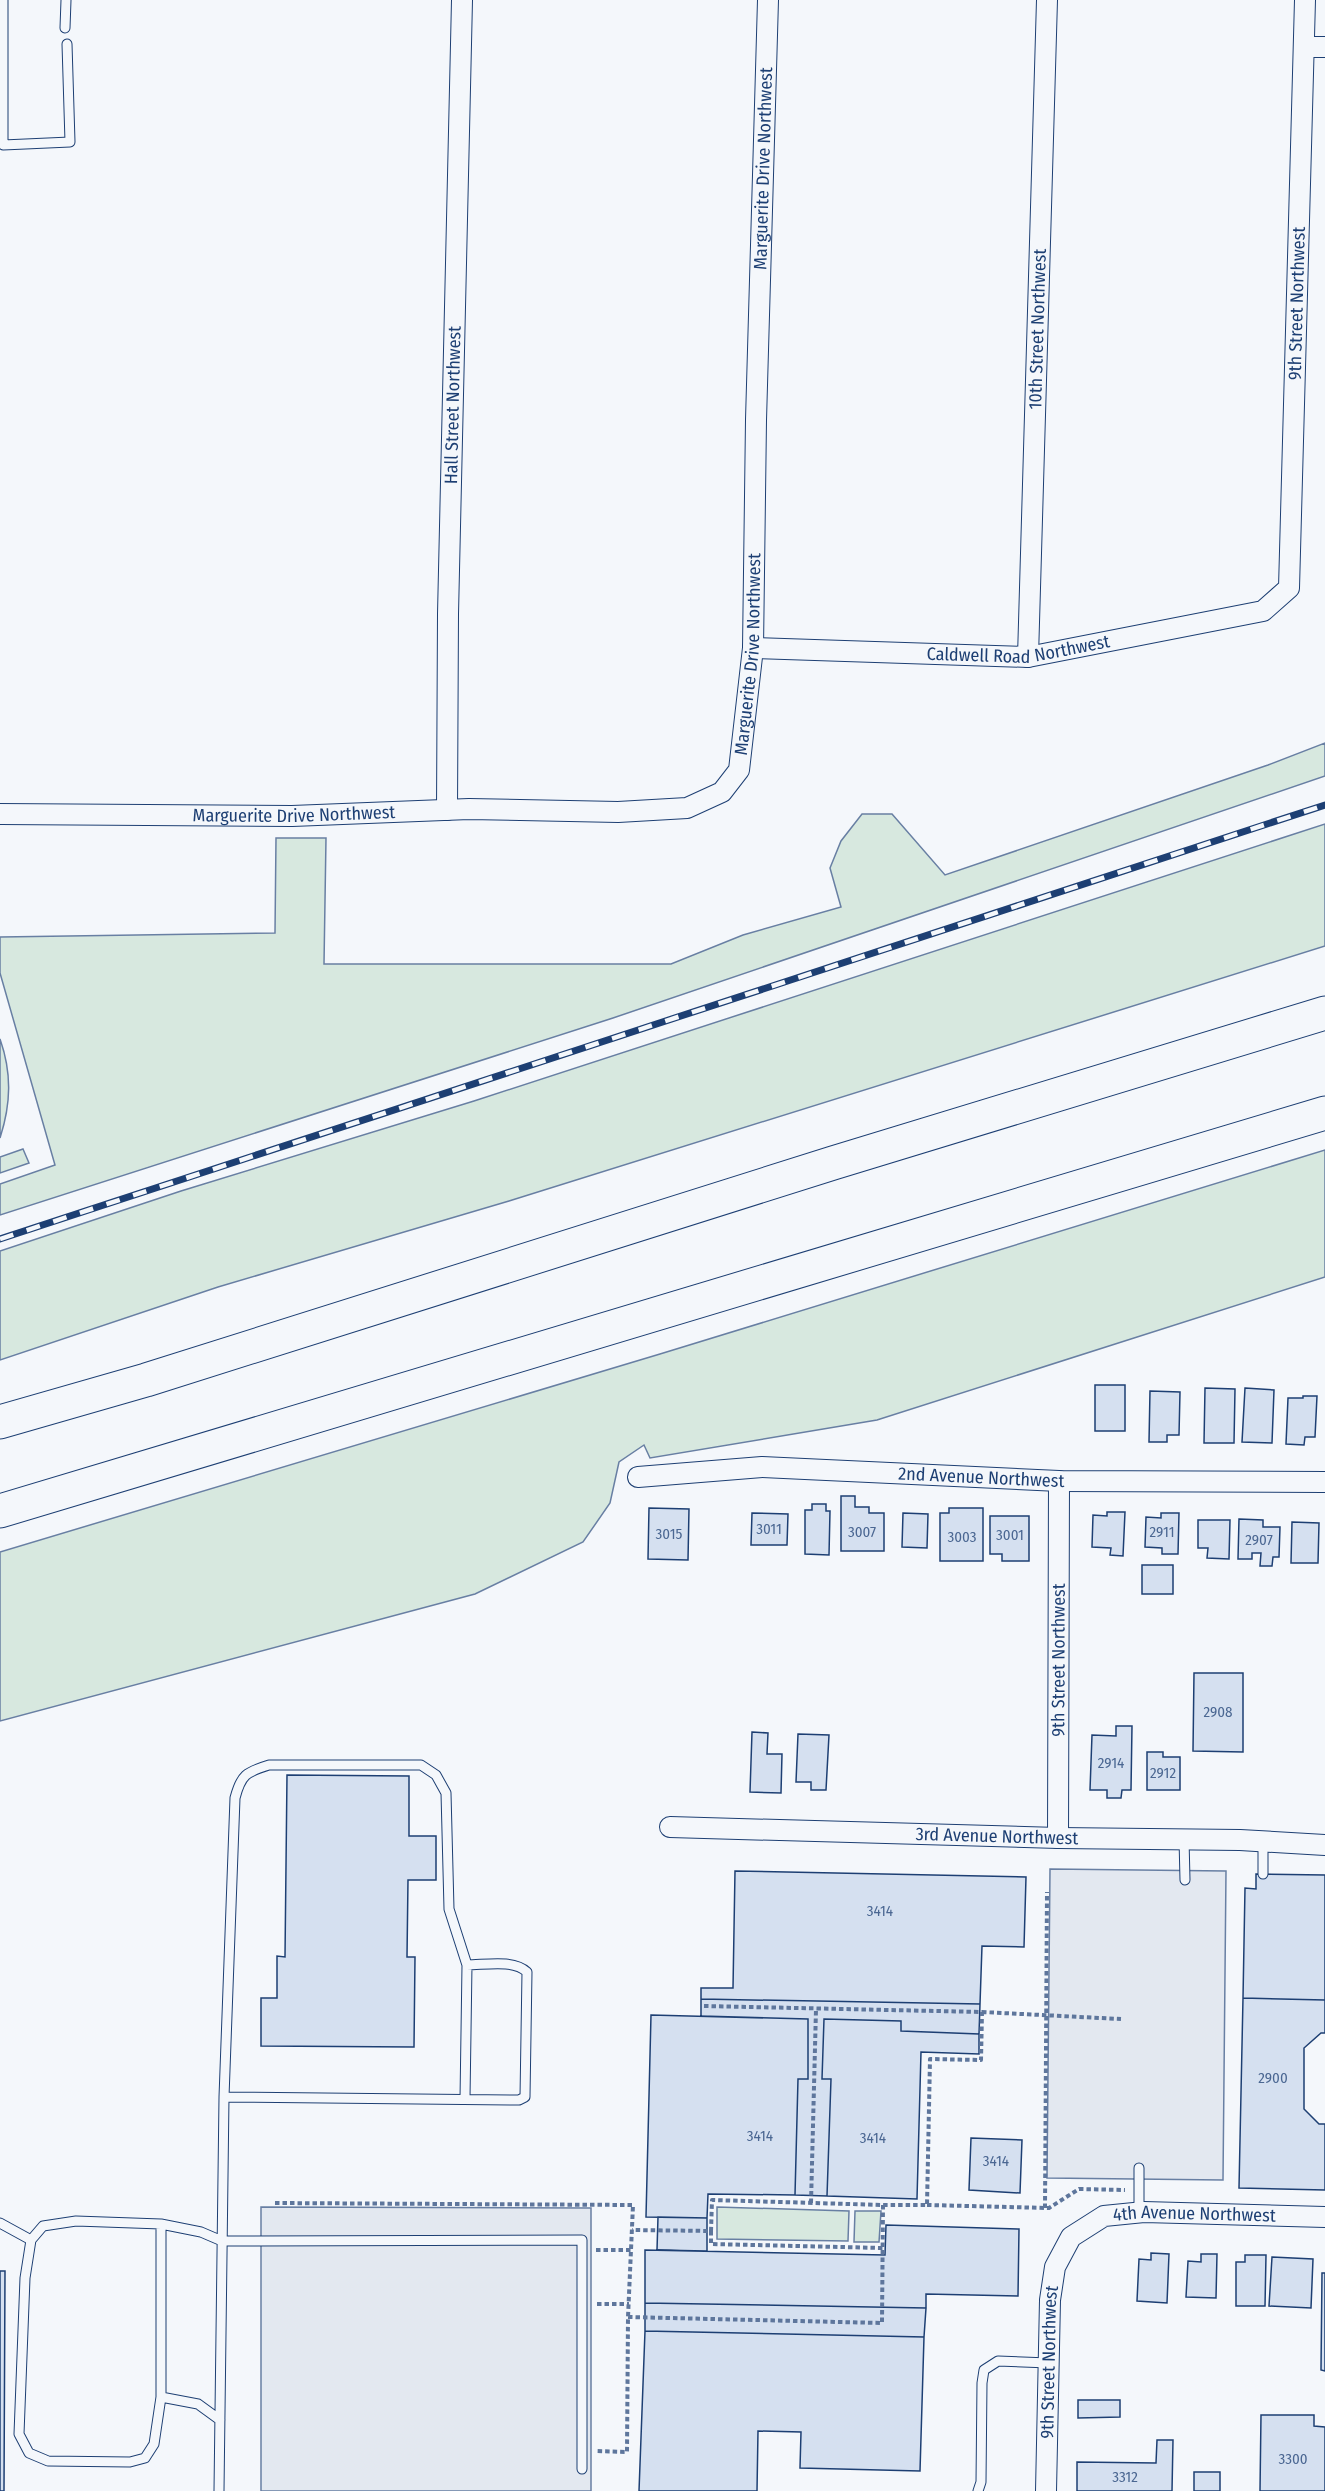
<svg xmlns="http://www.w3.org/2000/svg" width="1325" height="2491" viewBox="0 0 1325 2491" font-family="'Fira Sans Condensed',sans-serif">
  <rect width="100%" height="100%" fill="#f4f7fb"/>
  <path fill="#d7e8df" stroke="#687fa3" stroke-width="1.5" d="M1325,743V776L613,1018L0,1215V1184L55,1165L0,973V937L275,933L276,838H326L324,964H671L743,935L841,907L830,868L841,841L862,814H892L945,875L1268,765Z
    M1325,824V946L509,1201L218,1287L0,1360V1251L181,1191L474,1101Z
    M0,1039C12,1073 11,1104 0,1138Z
    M23,1149L29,1163L0,1173V1157Z
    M1325,1150V1277L877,1420L650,1458L644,1445L619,1462L610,1503L583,1542L475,1594L0,1721V1552L660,1354Z
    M717,2207L849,2211L848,2241L717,2239Z
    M855,2211H881L879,2242H854Z"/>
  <path fill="#e3e8f0" stroke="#687fa3" stroke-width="1.5" d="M1050,1869L1226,1871L1223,2180L1047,2178Z
    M261,2207L591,2208V2491H261Z"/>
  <path fill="#d5e0f0" stroke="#1d3f73" stroke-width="1.5" d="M1095,1385H1125V1431H1095Z
    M1205,1388L1235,1389L1234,1443H1204Z
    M1245,1388L1274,1390L1272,1443L1242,1442Z
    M1150,1391L1180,1392L1179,1435H1167V1442H1149Z
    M1303,1396H1317L1315,1437H1305L1304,1445L1286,1444L1288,1398H1303Z
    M841,1496H855V1507H869V1513H884V1551H841Z
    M812,1504H826V1511H830L829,1555L805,1554V1510H812Z
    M649,1508L689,1509L688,1560L648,1559Z
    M949,1508H983V1561H940V1513H949Z
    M1107,1512H1125L1123,1556L1110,1555L1111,1548L1092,1547L1093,1515L1107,1516Z
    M752,1513L788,1514L787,1545H751Z
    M903,1513L928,1514L927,1548L902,1547Z
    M1161,1513H1179L1178,1554H1162V1548L1145,1547L1146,1517L1161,1518Z
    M990,1516H1029V1561H1002V1554H990Z
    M1239,1519L1263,1520V1527H1280L1279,1557H1273L1272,1566H1260L1261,1553H1252V1559H1238Z
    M1198,1520H1230L1229,1559L1207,1558L1208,1548H1198Z
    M1292,1522L1319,1523L1318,1563H1291Z
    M1142,1565H1173V1594H1142Z
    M1194,1673H1243V1752L1193,1751Z
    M1116,1726H1132L1131,1790H1122L1121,1798H1107V1790H1090L1092,1735L1116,1736Z
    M752,1732L768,1733L767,1754H782L781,1793L750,1792Z
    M798,1734L829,1735L826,1790H811V1782H796Z
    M1147,1752H1163V1757H1180V1790H1147Z
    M287,1775L409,1776V1836H436V1880H408L407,1957H415L414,2047L261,2046V1998H277V1956L285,1957Z
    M735,1871L1026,1877L1024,1947L982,1946L980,2004L701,1999V1988H733Z
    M1256,1874L1325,1875V2000L1243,1998L1245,1888L1256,1889Z
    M1243,1998L1325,2000V2033H1321L1304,2048V2109L1319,2124H1325V2190L1239,2188Z
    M701,1999L980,2004L979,2034L901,2031V2021L824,2019L822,2079H831L827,2196L795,2195L798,2079H808V2019L701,2016Z
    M651,2015L808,2019V2079H798L795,2195L708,2194L707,2218L646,2217Z
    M824,2019L901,2021V2031L979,2034V2054L921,2052L917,2199L827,2196L831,2079H822Z
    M971,2138L1022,2140L1020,2193L969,2190Z
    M658,2217L707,2218V2251L657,2250Z
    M886,2225L1019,2229L1018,2296L926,2294V2308L645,2303V2250L885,2255Z
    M1151,2253L1169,2254L1167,2303L1137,2301L1139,2259L1151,2260Z
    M1201,2254H1217L1216,2298L1186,2297L1188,2261L1201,2262Z
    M1245,2255H1266L1265,2306H1236V2262H1245Z
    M1272,2257L1313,2259L1311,2308L1269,2306Z
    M0,2271H5L4,2491H0Z
    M1322,2273H1325V2371L1321,2370Z
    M645,2303L926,2308L924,2337L645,2331Z
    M645,2331L924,2337L920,2471L800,2468L801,2432L758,2431L757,2491H639Z
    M1078,2400H1120V2417L1078,2418Z
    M1261,2415H1314V2426L1325,2427V2491H1260Z
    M1157,2440H1173L1172,2491H1077V2462L1156,2463Z
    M1194,2472H1220V2491H1194Z"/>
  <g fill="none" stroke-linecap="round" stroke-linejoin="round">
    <defs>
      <path id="lane" d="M3,0V145L70,142L67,44
        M65,28L66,0
        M1184,1839L1185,1880
        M1263,1874V1841
        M224,2097L519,2100L525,2097L527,1972C513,1959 485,1965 467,1965
        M1139,2213V2168
        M0,2223L31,2240
        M161,2224V2397L154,2444L145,2458L130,2462L48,2461L29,2453L19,2434L25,2278L31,2240L43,2226L76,2221L161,2224L201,2232L222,2241L582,2240V2469
        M161,2397L198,2404L220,2420
        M219,2491L224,2097L235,1798C241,1775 246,1772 269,1765H421L436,1775L446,1793L449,1909L467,1965L465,2099
        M978,2491L981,2482L982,2383L984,2370L998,2361L1049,2363"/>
      <g id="street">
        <path d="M1304,47H1325"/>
        <path id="s1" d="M753,648L1028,657L1263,611L1289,588L1305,0"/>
        <path id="s2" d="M1028,657L1047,0"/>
        <path id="s3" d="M447,810L448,614L462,0"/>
        <path id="s4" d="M0,814L292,816L469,809L618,812L687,808L722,792L739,770L753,648L756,420L768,0"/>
        <path id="s5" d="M638,1477L762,1467L1059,1481L1325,1482"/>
        <path id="s6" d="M670,1827L1058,1838L1240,1840L1325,1845"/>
        <path id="s7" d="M1058,1838L1059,1481"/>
        <path id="s8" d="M1046,2491L1050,2300L1055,2267L1071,2237L1104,2216L1144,2212L1325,2217"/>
      </g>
      <path id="highway" d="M0,1422L146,1380L833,1163L1325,1013
        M0,1511L1325,1113"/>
    </defs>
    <use href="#lane" stroke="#1d3f73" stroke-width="11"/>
    <use href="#street" stroke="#1d3f73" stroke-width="22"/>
    <use href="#highway" stroke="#1d3f73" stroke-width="35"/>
    <path stroke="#5e769c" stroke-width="4" stroke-dasharray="4.5 3" stroke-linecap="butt" d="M704,2006L982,2012L981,2060L930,2059L927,2205H883
      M982,2012L1121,2019
      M275,2203L633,2205L628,2317L627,2452L595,2451
      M811,2203L816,2009
      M927,2205L1049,2208L1079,2189L1125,2190
      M1045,2208L1047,1892
      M711,2231V2244L883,2248
      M596,2250H631
      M597,2304H629
      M628,2317L882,2323L883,2205L712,2200L711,2231L632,2230"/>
    <use href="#lane" stroke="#f4f7fb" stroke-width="9"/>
    <use href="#street" stroke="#f4f7fb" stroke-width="20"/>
    <use href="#highway" stroke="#f4f7fb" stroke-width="33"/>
    <defs>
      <path id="rail" d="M0,1239L1325,805"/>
    </defs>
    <use href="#rail" stroke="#1d3f73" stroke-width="7"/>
    <use href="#rail" stroke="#f4f7fb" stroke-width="4.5" stroke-dasharray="14" stroke-linecap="butt"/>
  </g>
  <g text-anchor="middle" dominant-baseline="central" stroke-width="4.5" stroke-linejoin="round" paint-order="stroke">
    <g font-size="15" fill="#4b6792">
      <text x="769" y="1529">3011</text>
      <text x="862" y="1532">3007</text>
      <text x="1162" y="1532">2911</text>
      <text x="669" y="1534">3015</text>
      <text x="1010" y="1535">3001</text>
      <text x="962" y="1537">3003</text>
      <text x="1259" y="1540">2907</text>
      <text x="1218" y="1712">2908</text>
      <text x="1111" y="1763">2914</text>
      <text x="1163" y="1773">2912</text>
      <text x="880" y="1911">3414</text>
      <text x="1273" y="2078">2900</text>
      <text x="760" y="2136">3414</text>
      <text x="873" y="2138">3414</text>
      <text x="996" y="2161">3414</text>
      <text x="1293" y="2459">3300</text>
      <text x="1125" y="2477">3312</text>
    </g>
    <g font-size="18" fill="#1d3f73" stroke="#f4f7fb">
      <text stroke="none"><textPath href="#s4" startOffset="1356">Marguerite Drive Northwest</textPath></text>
      <text stroke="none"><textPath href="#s1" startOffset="834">9th Street Northwest</textPath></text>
      <text stroke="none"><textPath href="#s2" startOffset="328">10th Street Northwest</textPath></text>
      <text stroke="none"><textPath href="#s3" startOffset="405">Hall Street Northwest</textPath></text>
      <text stroke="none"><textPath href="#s1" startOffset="266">Caldwell Road Northwest</textPath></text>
      <text stroke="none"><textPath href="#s4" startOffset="870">Marguerite Drive Northwest</textPath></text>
      <text stroke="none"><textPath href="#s4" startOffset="294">Marguerite Drive Northwest</textPath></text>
      <text stroke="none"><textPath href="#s5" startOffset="344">2nd Avenue Northwest</textPath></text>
      <text stroke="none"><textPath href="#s7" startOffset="178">9th Street Northwest</textPath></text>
      <text stroke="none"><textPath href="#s6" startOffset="327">3rd Avenue Northwest</textPath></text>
      <text stroke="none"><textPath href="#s8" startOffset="388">4th Avenue Northwest</textPath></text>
      <text stroke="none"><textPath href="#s8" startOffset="129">9th Street Northwest</textPath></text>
    </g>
  </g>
</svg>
